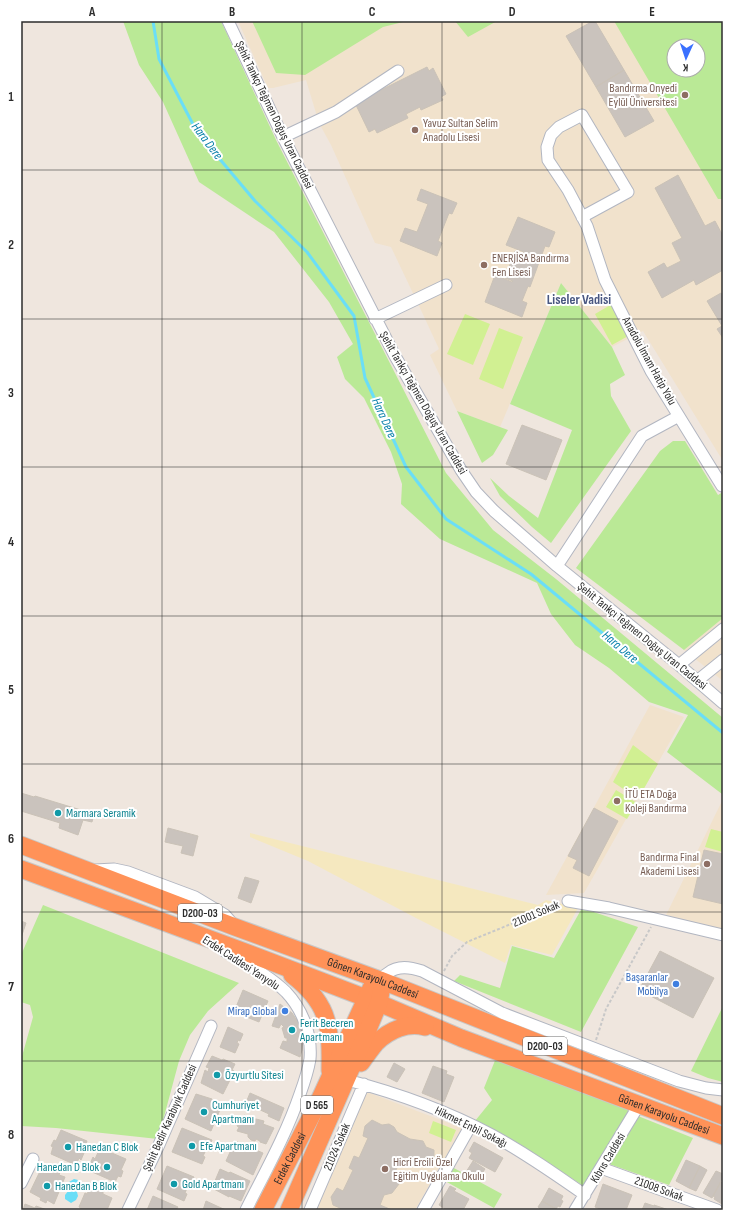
<svg xmlns="http://www.w3.org/2000/svg" width="744" height="1231" viewBox="0 0 744 1231" font-family="'Sofia Sans Condensed',sans-serif">
  <rect width="100%" height="100%" fill="#efe6de"/>
  <path fill="#f1e2cc" fill-rule="evenodd" d="M238,21H723V461L643,331L612,347L561,283L500,427L457,411L430,355L439,349L420,308L391,247L375,243L331,145L319,123L306,80L273,88H268ZM674,46H698V70H674Z
    M723,618V681L684,650Z
    M650,705L684,717L584,893L546,895Z
    M723,799V930L666,915Z
    M367,1092L462,1128L415,1210H313Z"/>
  <path fill="#bae996" fill-rule="evenodd" d="M123,21H221L277,142L446,473L493,530L556,579L723,718L722,794L667,752L688,715L649,702L609,668L575,645L551,614L537,583L440,539L401,504L402,484L391,452L364,398L345,379L337,357L353,344L329,302L274,232L199,182L163,102L139,65Z
    M252,21H407L383,27L305,75L276,73Z
    M455,21H497L468,37Z
    M614,21H723V199H718ZM674,46H698V70H674Z
    M561,283L612,347L625,375L610,384L611,396L631,431L551,543L532,527L500,496L490,478L509,496L538,518L572,430L510,404Z
    M457,411L508,430L493,455L482,463Z
    M673,441H685L718,495L723,492V618L684,650L576,568L660,451Z
    M43,905L239,983L208,1011L190,1035L179,1061L158,1139L56,1128L21,1126V1060L33,1017L30,1005L21,1002V955Z
    M582,908L638,927L581,1032L454,981L460,975L500,988L512,946L554,958Z
    M723,1006V1082L708,1078L691,1071Z
    M496,1058L631,1109L585,1187L518,1143L475,1121L492,1100L484,1088Z
    M638,1116L693,1138L669,1185L609,1164Z
    M452,1167L502,1194L494,1208L445,1181Z"/>
  <path fill="#f5e8bf" d="M250,833L538,905L546,900L578,908L552,955L511,945L505,963L416,918L308,861L250,837Z"/>
  <path fill="#d1f092" d="M612,304L630,335L612,345L595,314Z
    M465,314L490,324L473,365L447,354Z
    M499,328L523,337L503,389L479,379Z
    M633,745L658,764L638,799L613,782Z
    M616,790L637,803L627,819L606,807Z
    M711,829L723,832V852L705,847Z
    M433,1121L456,1130L451,1142L429,1133Z"/>
  <path fill="#6adef7" d="M74,1179L78,1180L81,1186L77,1192L78,1196L76,1200L71,1203L65,1199V1195L69,1190V1182Z"/>
  <g fill="none" stroke-linecap="round" stroke-linejoin="round">
    <path stroke="#6adef7" stroke-width="3" d="M153,21L159,59L197,132L255,201L307,252L354,316L365,378L406,467L446,519L531,574L723,733"/>
  </g>
  <path fill="#cac3bd" stroke="#cac2b7" d="M593,21H595L624,70L596,87L566,36Z
    M427,67L429,71L433,68L446,94L441,97L443,100L421,110L420,107L406,114L408,118L377,133L375,129L369,132L356,105L360,104L359,101Z
    M624,70L654,121L625,137L596,87Z
    M678,175L705,226L715,221L723,236V270L696,285L694,280L662,298L648,272L664,263L667,268L681,261L672,243L682,238L655,188Z
    M421,189L457,203L452,214L449,213L438,241L442,243L437,256L400,241L405,228L417,232L428,204L417,200Z
    M518,217L555,232L549,247L545,246L530,287L528,286L522,301L527,303L522,317L485,302L495,275L512,282L513,281L505,278L515,251L523,254L524,252L506,245Z
    M721,293L723,297V338L717,329L722,326L707,301Z
    M522,425L562,440L546,480L506,464Z
    M21,793L34,797L35,796L94,814L92,822L83,820L78,835L59,828L60,823L21,811Z
    M594,808L618,821L589,876L573,868L577,860L568,856Z
    M168,828L198,836L193,856L181,853L183,846L165,842Z
    M704,850L723,854V904L693,897Z
    M245,877L259,881L251,903L238,898Z
    M21,921L26,923L21,938Z
    M660,951L714,978L693,1018L639,990Z
    M243,990L268,1001L259,1022L234,1012Z
    M280,1004L292,1013L300,1025L303,1038L302,1050L300,1057L280,1048L283,1041L287,1042V1038H285L282,1028L284,1027L281,1024L279,1028L272,1026Z
    M228,1027L243,1034L240,1041L238,1040L237,1043L239,1044L235,1053L220,1047Z
    M212,1056L222,1060L223,1059L235,1064L232,1070L234,1071L229,1080H230L223,1094L201,1083L205,1070L208,1072L209,1068L206,1067Z
    M394,1063L405,1069L397,1082L387,1077Z
    M433,1066L447,1071L446,1074L454,1077L444,1102L422,1093Z
    M250,1093L284,1108L279,1121L268,1116L269,1114L256,1108L255,1110L245,1105Z
    M196,1094L212,1099V1100L222,1105L211,1131L185,1119Z
    M244,1115L252,1119L253,1120L256,1119L264,1121L263,1124L274,1128L266,1144L260,1142V1141L256,1139L255,1141L251,1140L248,1137V1134L237,1131L239,1127L237,1126L241,1118L243,1119Z
    M372,1120L382,1125L389,1124L394,1127L397,1132L410,1139L423,1141L426,1147L434,1150V1156L432,1162L426,1166L419,1163L417,1166L401,1159L396,1170L399,1177V1184L392,1193L384,1195L380,1205L392,1210H341L340,1208L333,1205L331,1197L337,1188L343,1191L353,1170L349,1168L354,1156L359,1158L368,1138L363,1136L365,1126Z
    M182,1128L212,1140L209,1149L207,1148L203,1156L205,1157L202,1164L172,1152Z
    M61,1130L87,1141L82,1153H84L81,1160L79,1158L76,1165L51,1154L53,1147L51,1146L54,1140L56,1141Z
    M235,1141L263,1153L253,1175L226,1161Z
    M474,1142L503,1158L495,1172L469,1158L472,1153L469,1151Z
    M100,1148L126,1159L121,1170L123,1171L121,1177L118,1176L115,1182L90,1171L93,1164H90L93,1157L95,1159Z
    M686,1160L700,1166L689,1188L676,1181Z
    M473,1161L485,1169L478,1179L466,1172Z
    M167,1166L194,1177L191,1184L189,1183L185,1193L187,1194L184,1201L157,1189Z
    M700,1166L707,1170L696,1191L689,1188Z
    M42,1167L53,1172L54,1169L60,1172L59,1175L65,1177L54,1204L47,1200L46,1203L40,1200L41,1198L30,1192Z
    M220,1169L229,1173L230,1172L250,1181L241,1201L229,1196V1197L212,1188Z
    M716,1171L723,1174V1177L712,1198L703,1193Z
    M721,1182L723,1183L722,1204L714,1199L715,1197L713,1196Z
    M603,1184L632,1195L626,1210H603L595,1207Z
    M450,1186L456,1189L454,1191L469,1199L463,1210H447L439,1205Z
    M90,1188L96,1191L97,1189L103,1192V1194L112,1198L107,1210H80L81,1208L79,1207L85,1193L87,1194Z
    M549,1188L563,1196L561,1200L563,1201L560,1207L558,1206L556,1209L542,1201Z
    M153,1196L178,1207L176,1210H147Z
    M206,1201L219,1207L226,1210H203Z
    M542,1201L556,1209L555,1210H542L538,1207Z
    M645,1203L654,1206V1205L669,1210H642Z
    M25,1204L35,1208L36,1206L47,1210H23Z"/>
  <g fill="none" stroke-linecap="round" stroke-linejoin="round">
    <defs>
      <path id="minor" d="M228,21L283,137L395,356L461,470L476,492L494,511L557,566L679,665L723,703
        M283,137L336,112L398,71
        M582,217L628,192L582,115L559,127L551,135L547,147L548,160L568,190L587,226L605,280L651,371L722,486
        M375,319L446,285
        M557,566L642,436L679,416
        M679,665L723,629
        M697,681L723,660
        M95,870L114,869L128,872L195,897L225,915L232,923
        M568,901L609,908L723,935
        M223,950C244,963 269,975 286,992C303,1010 312,1035 310,1059C308,1071 304,1083 300,1094C286,1135 265,1172 246,1210
        M375,983C380,980 383,976 388,973C398,965 410,967 422,971L502,1013L679,1081L706,1088L723,1090
        M347,1080C397,1093 447,1111 492,1135C525,1153 555,1174 585,1195
        M601,1168L717,1210
        M21,1183L33,1159
        M128,1210L158,1147L211,1026
        M310,1210L364,1084
        M423,1210L471,1125
        M575,1210L639,1105"/>
      <g id="highway">
        <path id="s1" d="M21,845L235,927L380,980L723,1116"/>
        <path id="s2" d="M21,869L245,952L379,1003L461,1038L723,1136"/>
        <path d="M292,975C309,988 325,1005 328,1028C331,1042 330,1057 330,1071"/>
        <path d="M361,1063C366,1056 371,1049 376,1043C389,1030 408,1022 425,1027"/>
        <path id="s3" d="M263,1210L317,1105L371,988"/>
        <path d="M289,1210L367,1032L379,1003L381,992"/>
      </g>
    </defs>
    <use href="#minor" stroke="#b2b6c1" stroke-width="13"/>
    <use href="#highway" stroke="#c8c8c8" stroke-width="19"/>
    <path stroke="#c8c8c8" stroke-width="2" stroke-dasharray="3 2" stroke-linecap="butt" d="M444,971L452,956L467,942L560,904
      M596,1040L606,1009L651,927"/>
    <use href="#minor" stroke="#fff" stroke-width="11"/>
    <use href="#highway" stroke="#ff9258" stroke-width="17"/>
  </g>
  <path fill="none" stroke="#2c2c2c" stroke-width="1" stroke-opacity="0.55" d="M162,21V1210M302,21V1210M442,21V1210M582,21V1210M21,170H723M21,319H723M21,467H723M21,616H723M21,764H723M21,912H723M21,1061H723"/>
  <g fill="#8d6e63" stroke="#fff" stroke-width="1.5">
    <circle cx="685" cy="95" r="4"/>
    <circle cx="415" cy="130" r="4"/>
    <circle cx="484" cy="265" r="4"/>
    <circle cx="617" cy="801" r="4"/>
    <circle cx="707" cy="864" r="4"/>
    <circle cx="385" cy="1169" r="4"/>
  </g>
  <g fill="#0f9aa8" stroke="#fff" stroke-width="1.5">
    <circle cx="58" cy="813" r="4"/>
    <circle cx="292" cy="1030" r="4"/>
    <circle cx="217" cy="1075" r="4"/>
    <circle cx="204" cy="1112" r="4"/>
    <circle cx="192" cy="1146" r="4"/>
    <circle cx="68" cy="1147" r="4"/>
    <circle cx="107" cy="1167" r="4"/>
    <circle cx="174" cy="1184" r="4"/>
    <circle cx="47" cy="1186" r="4"/>
  </g>
  <g fill="#3f7fe0" stroke="#fff" stroke-width="1.5">
    <circle cx="676" cy="984" r="4"/>
    <circle cx="285" cy="1011" r="4"/>
  </g>
  <g text-anchor="middle" dominant-baseline="central" stroke-width="4" stroke-linejoin="round" paint-order="stroke">
    <g fill="#fff" stroke="#6b6b6b" stroke-width="1">
      <rect x="178" y="904" width="44" height="18" rx="3"/>
      <rect x="523" y="1037" width="44" height="18" rx="3"/>
      <rect x="301" y="1096" width="32" height="18" rx="3"/>
    </g>
    <g font-size="11" font-weight="bold" fill="#2c2c2c">
      <text x="200" y="913">D200-03</text>
      <text x="545" y="1046">D200-03</text>
      <text x="317" y="1105">D 565</text>
    </g>
    <g font-size="12" fill="#785e54" stroke="#fff" text-anchor="start">
      <text x="677" y="88" text-anchor="end">Bandırma Onyedi<tspan x="677" dy="14">Eylül Üniversitesi</tspan></text>
      <text x="423" y="123">Yavuz Sultan Selim<tspan x="423" dy="14">Anadolu Lisesi</tspan></text>
      <text x="492" y="258">ENERJİSA Bandırma<tspan x="492" dy="14">Fen Lisesi</tspan></text>
      <text x="625" y="794">İTÜ ETA Doğa<tspan x="625" dy="14">Koleji Bandırma</tspan></text>
      <text x="699" y="857" text-anchor="end">Bandırma Final<tspan x="699" dy="14">Akademi Lisesi</tspan></text>
      <text x="393" y="1162">Hicri Ercili Özel<tspan x="393" dy="14">Eğitim Uygulama Okulu</tspan></text>
    </g>
    <g font-size="12" fill="#2c2c2c" stroke="#fff">
      <text transform="translate(274 115) rotate(64)">Şehit Tankçı Teğmen Doğuş Uran Caddesi</text>
      <text transform="translate(649 361) rotate(61)">Anadolu İmam Hatip Yolu</text>
      <text transform="translate(423 403) rotate(60)">Şehit Tankçı Teğmen Doğuş Uran Caddesi</text>
      <text transform="translate(642 636) rotate(39)">Şehit Tankçı Teğmen Doğuş Uran Caddesi</text>
      <text transform="translate(536 914) rotate(-23)">21001 Sokak</text>
      <text transform="translate(241 963) rotate(33)">Erdek Caddesi Yanyolu</text>
      <text stroke="none"><textPath href="#s1" startOffset="376">Gönen Karayolu Caddesi</textPath></text>
      <text stroke="none"><textPath href="#s2" startOffset="688">Gönen Karayolu Caddesi</textPath></text>
      <text transform="translate(170 1118) rotate(-66)">Şehit Bedir Karabıyık Caddesi</text>
      <text transform="translate(471 1127) rotate(26)">Hikmet Enbil Sokağı</text>
      <text transform="translate(337 1147) rotate(-67)">21024 Sokak</text>
      <text transform="translate(608 1158) rotate(-59)">Kıbrıs Caddesi</text>
      <text stroke="none"><textPath href="#s3" startOffset="58">Erdek Caddesi</textPath></text>
      <text transform="translate(659 1189) rotate(20)">21008 Sokak</text>
    </g>
    <g font-size="12" fill="#0d838f" stroke="#fff" text-anchor="start">
      <text x="66" y="813">Marmara Seramik</text>
      <text x="300" y="1023">Ferit Beceren<tspan x="300" dy="14">Apartmanı</tspan></text>
      <text x="225" y="1075">Özyurtlu Sitesi</text>
      <text x="212" y="1105">Cumhuriyet<tspan x="212" dy="14">Apartmanı</tspan></text>
      <text x="200" y="1146">Efe Apartmanı</text>
      <text x="76" y="1147">Hanedan C Blok</text>
      <text x="99" y="1167" text-anchor="end">Hanedan D Blok</text>
      <text x="182" y="1184">Gold Apartmanı</text>
      <text x="55" y="1186">Hanedan B Blok</text>
    </g>
    <g font-size="12" fill="#366cbe" stroke="#fff" text-anchor="end">
      <text x="668" y="977">Başaranlar<tspan x="668" dy="14">Mobilya</tspan></text>
      <text x="277" y="1011">Mirap Global</text>
    </g>
    <g font-size="13" font-style="italic" fill="#047ea8" stroke="#fff">
      <text transform="translate(207 141) rotate(53)">Hara Dere</text>
      <text transform="translate(384 418) rotate(66)">Hara Dere</text>
      <text transform="translate(620 647) rotate(40)">Hara Dere</text>
    </g>
    <g font-size="14" font-weight="bold" fill="#495781" stroke="#fff">
      <text x="579" y="299">Liseler Vadisi</text>
    </g>
  </g>
  <rect width="744" height="1231" fill="none" stroke="#ffffff" stroke-width="44"/>
  <g transform="translate(686 58) rotate(183)"><circle r="19" fill="#ffffff" stroke="#ababab"/>
  <path d="M0-3L7 15L0 10L-7 15Z" fill="#3a70ff"/>
  <text y="-6" font-size="11" font-weight="bold" text-anchor="middle" fill="#2c2c2c">K</text>
  </g>
  <rect x="22" y="22" width="700" height="1187" fill="none" stroke="#2c2c2c" stroke-width="1.5"/>
  <g font-size="13" text-anchor="middle" font-weight="bold" fill="#2c2c2c">
    <text x="92" y="16">A</text>
    <text x="232" y="16">B</text>
    <text x="372" y="16">C</text>
    <text x="512" y="16">D</text>
    <text x="652" y="16">E</text>
    <text x="11" y="101">1</text>
    <text x="11" y="249">2</text>
    <text x="11" y="397">3</text>
    <text x="11" y="546">4</text>
    <text x="11" y="694">5</text>
    <text x="11" y="843">6</text>
    <text x="11" y="991">7</text>
    <text x="11" y="1139">8</text>
  </g>
</svg>
